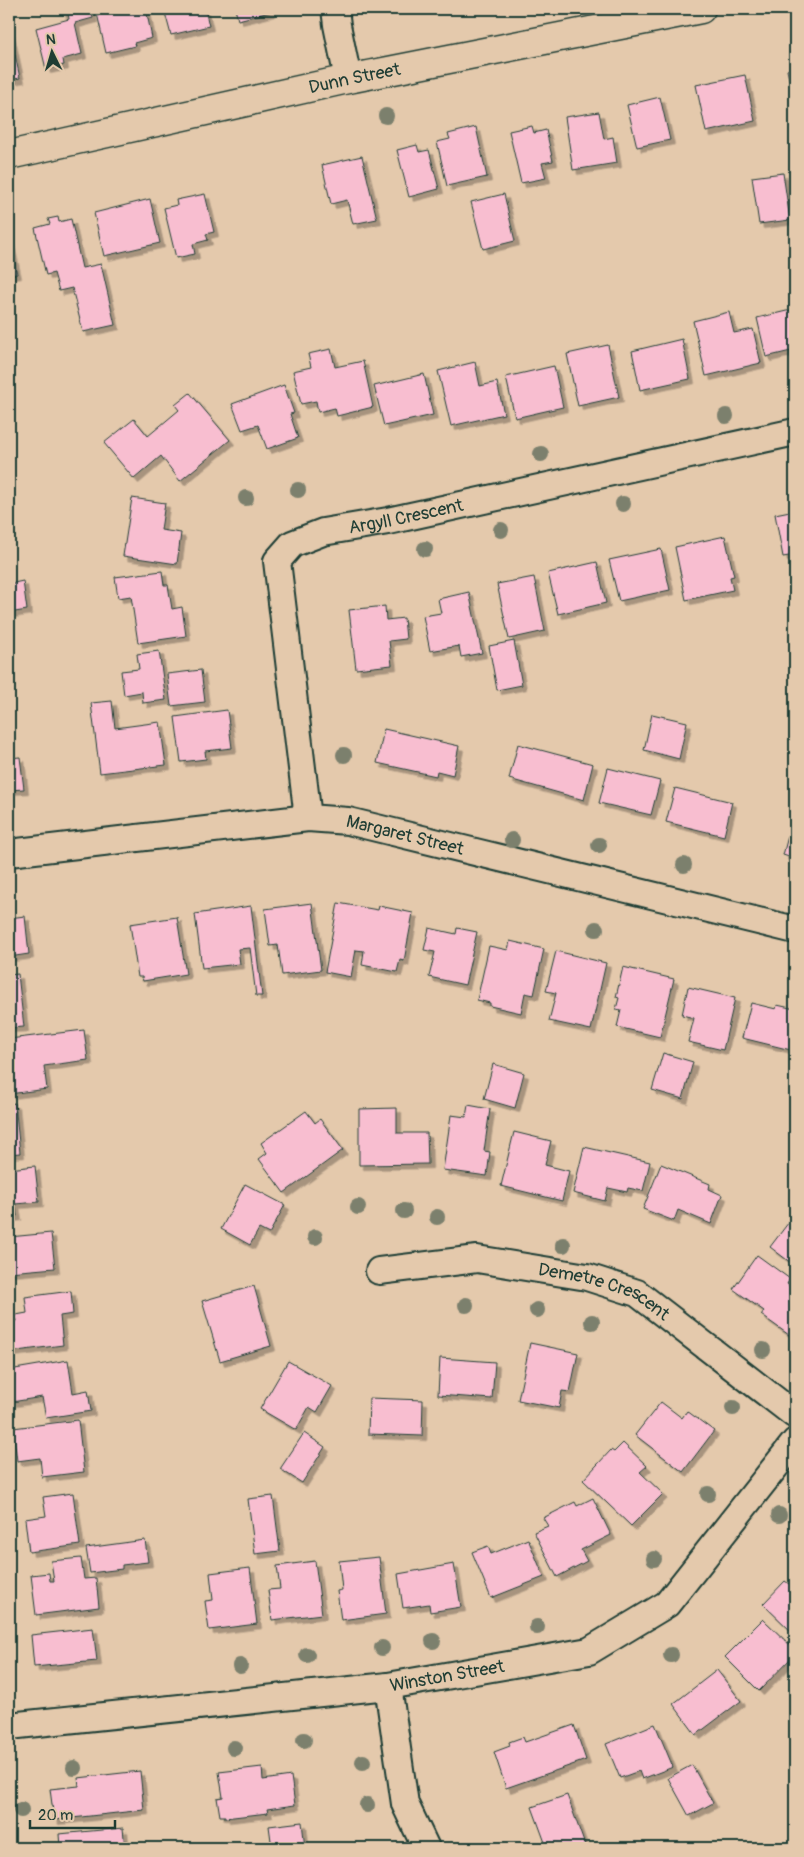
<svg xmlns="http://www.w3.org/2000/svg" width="804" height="1857" viewBox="0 0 804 1857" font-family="Pangolin,sans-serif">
  <defs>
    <filter id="shadow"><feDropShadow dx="4.5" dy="4.5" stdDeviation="0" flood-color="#0004"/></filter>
  </defs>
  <rect width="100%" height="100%" fill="#e4c9ac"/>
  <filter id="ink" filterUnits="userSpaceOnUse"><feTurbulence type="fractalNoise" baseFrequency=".02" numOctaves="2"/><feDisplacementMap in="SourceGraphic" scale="10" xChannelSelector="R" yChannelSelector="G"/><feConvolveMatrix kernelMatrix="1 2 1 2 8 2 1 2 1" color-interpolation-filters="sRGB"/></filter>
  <g filter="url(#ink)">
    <path fill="#f8bed0" stroke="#1f3d34" filter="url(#shadow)" d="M61,9H91L93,18L75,23L82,54L63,59L64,65L46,69L36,28L69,19L68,13L62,14Z
      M96,9H146L152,38L134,43L135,46L106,53Z
      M164,9H205L209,26L171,35Z
      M235,9H269L270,12L238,20Z
      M9,27L20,78L9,80Z
      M795,68V105L787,70Z
      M745,75L755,121L706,132L696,85Z
      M660,97L670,140L637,147L627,105Z
      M599,112L604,139L613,137L617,163L573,170L565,117Z
      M532,126L534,133L546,130L553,161L542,163L546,178L521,183L509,131Z
      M476,127L487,177L447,186L437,142L450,139L448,134Z
      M417,145L419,152L429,150L439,189L409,197L397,150Z
      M362,156L377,219L353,224L347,200L331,204L322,165Z
      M783,173L790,220L759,224L752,177Z
      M205,194L214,232L206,234L208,240L193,244L195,254L176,258L164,208L177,205L176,200Z
      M504,194L515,241L483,249L471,202Z
      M150,199L160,243L104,256L94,213Z
      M58,217L59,222L71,219L82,268L101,264L115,325L83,332L72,288L59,291L54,273L46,275L35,228L50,224L48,219Z
      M9,237L17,274L9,275Z
      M795,309V350L766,357L757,318Z
      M729,312L734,333L753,329L761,363L706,376L693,321Z
      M682,339L690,379L640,390L632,351Z
      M608,345L619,397L578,406L567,354Z
      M331,349L335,367L363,361L373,407L337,416L335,408L318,412L316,401L301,404L293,371L311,367L308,354Z
      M475,362L480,386L497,382L504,414L451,426L438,371Z
      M554,366L563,407L515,418L506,377Z
      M424,374L433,415L384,426L374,386Z
      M284,385L294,413L290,414L298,438L267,449L258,425L242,430L232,404Z
      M190,393L230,440L180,481L161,456L134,479L104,443L134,419L148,436L179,410L175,405Z
      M132,498L165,503L161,530L181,533L177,564L123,556Z
      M795,510V555L783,557L775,514Z
      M725,536L734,576L730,577L733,590L686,600L675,547Z
      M661,549L670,590L619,601L609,560Z
      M597,562L606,603L558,614L548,573Z
      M162,571L164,585H168L172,609L182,607L186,636L138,643L131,596L118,598L115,577Z
      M534,577L545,631L509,639L497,584Z
      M23,581L27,610L9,613V584Z
      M469,592L482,653L461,657L459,646L430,651L423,616L441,613L438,599Z
      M385,606L386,620L404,618L406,639L389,641L392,665L356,669L349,610Z
      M514,641L522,685L497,690L489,646Z
      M159,651L166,700L143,703L142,692L124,695L121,671L139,669L137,654Z
      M201,670L205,702L171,706L167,674Z
      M112,701L115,728L160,722L166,765L100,773L91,703Z
      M227,710L232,748L205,751L206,759L181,762L175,717Z
      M652,714L687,722L679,759L644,750Z
      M384,729L459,746L453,775L437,771L436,776L377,763Z
      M518,744L593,764L584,800L509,779Z
      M20,757L24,789L9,790V758Z
      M608,768L660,781L651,815L599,803Z
      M675,788L732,802L724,836L666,822Z
      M791,825L795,826V859L783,855Z
      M312,903L321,970L282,975L278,945L270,946L265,909Z
      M338,903L378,910L379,906L413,913L404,961L400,960L397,972L362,965L364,951L356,950L351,977L325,972Z
      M251,906L262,996H256L250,948L238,949L240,964L202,968L195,914Z
      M25,916L29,954L9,957V918Z
      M177,917L186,974L143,981L142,977H138L130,924Z
      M429,928L456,934L457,928L477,932L465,985L429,977L435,952L424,950Z
      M510,941L544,949L534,995L525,993L521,1013L490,1006V1003L477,1000L489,946L508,950Z
      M556,951L606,963L591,1030L549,1021L556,993L546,991Z
      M623,967L674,979L660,1037L617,1027L621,1010L616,1009L619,998L616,997Z
      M18,974L24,1027L9,1028V975Z
      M688,987L735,998L723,1050L688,1042L694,1018L682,1015Z
      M751,1003L776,1009L777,1005L795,1009V1051L742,1038Z
      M84,1030L88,1060L44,1066L47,1089L9,1094V1039Z
      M663,1053L693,1062L683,1099L652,1090Z
      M493,1064L524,1073L515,1108L484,1099Z
      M15,1103L20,1153L9,1154V1104Z
      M468,1105L490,1109L484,1151L490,1152L487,1176L443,1170L451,1115L466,1117Z
      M397,1108V1133H427L428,1164L359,1165V1109Z
      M306,1111L315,1123L320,1119L343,1150L284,1193L259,1159L267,1153L261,1143Z
      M514,1132L551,1141L545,1165L569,1171L562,1201L501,1186Z
      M584,1147L650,1162L643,1191L628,1188L627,1192L608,1188L605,1201L573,1193Z
      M661,1164L710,1184L709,1189L722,1195L711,1224L678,1210L674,1221L643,1209Z
      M35,1166L39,1202L15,1204L17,1216L9,1217V1169Z
      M245,1184L285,1205L269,1234L259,1229L250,1245L221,1229Z
      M795,1214V1266L770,1247Z
      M51,1233L55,1268L9,1272V1237Z
      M757,1255L790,1279L787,1284L795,1289V1326L789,1335L761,1315L764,1311L733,1289Z
      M254,1286L271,1346L220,1361L202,1301Z
      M71,1291L73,1314L60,1316L63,1345L9,1352V1322L17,1321L16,1315L27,1313L25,1297Z
      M530,1343L578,1353L570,1392L562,1391L559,1408L518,1400Z
      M440,1358L495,1362L492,1399L438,1395Z
      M68,1360L73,1393L88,1390L91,1411L46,1418L42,1397L12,1402L9,1370Z
      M288,1361L332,1386L317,1412L309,1407L296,1430L260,1409Z
      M369,1398L423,1400L422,1436L368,1434Z
      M661,1402L682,1418L687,1411L714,1431L683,1472L635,1435Z
      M78,1420L84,1472L42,1477L40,1458L17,1461L13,1428Z
      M304,1433L325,1447L302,1483L280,1469Z
      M623,1443L647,1466L640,1472L663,1494L631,1526L583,1480L611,1450L614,1452Z
      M73,1493L80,1545L29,1552L25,1519L46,1516L43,1497Z
      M273,1496L280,1551L255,1554L248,1499Z
      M593,1498L611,1535L581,1550L587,1561L557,1577L534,1532L548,1526L543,1518L575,1502L577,1506Z
      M528,1539L544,1577L491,1598L472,1552L488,1546L491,1554Z
      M145,1540L148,1562L122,1565V1569L90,1573L86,1548Z
      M379,1557L386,1614L341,1620L337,1591L342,1590L339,1561Z
      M81,1558L84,1579L96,1578L99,1607L36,1615L31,1575L49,1573L50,1581H54L51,1561Z
      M315,1561L322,1614L272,1620L268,1590L280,1589L277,1566Z
      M454,1564L461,1607L430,1612L429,1604L403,1608L398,1574Z
      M250,1568L257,1624L209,1630L205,1601L213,1600L210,1573Z
      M795,1577V1631L793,1633L763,1604L785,1581L789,1584Z
      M763,1619L795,1650V1654L759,1691L725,1657Z
      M93,1628L97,1661L34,1667L31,1635Z
      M717,1670L741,1701L696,1735L673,1704Z
      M655,1724L673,1767L642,1779L639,1771L620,1778L606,1744Z
      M574,1725L586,1760L506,1788L494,1752L510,1746L509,1742L523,1737L525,1742Z
      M692,1765L713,1803L689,1816L668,1778Z
      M262,1767L263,1780L291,1776L295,1805L267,1809L268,1813L225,1818V1816H220L217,1798L223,1797L219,1772Z
      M140,1771L144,1810L54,1820L50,1789L79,1786L78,1778Z
      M567,1795L586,1848H547L532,1807Z
      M302,1822L305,1848H272L269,1826Z
      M123,1828L125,1848H60L59,1834Z"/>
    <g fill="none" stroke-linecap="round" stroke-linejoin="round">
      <defs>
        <g id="minor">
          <path d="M335,9L337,25L348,79"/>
          <path id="s1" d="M308,818L277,561L292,544L323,532L388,521L795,432"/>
          <path id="s2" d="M9,853L308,818L348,821L795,930"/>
          <path id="s3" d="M379,1271L477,1259L587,1277L637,1293L795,1415"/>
          <path d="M388,1686L405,1804L426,1848"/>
          <path id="s4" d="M9,1726L388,1686L589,1651L667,1604L795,1442"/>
        </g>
        <g id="tertiary">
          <path id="s5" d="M9,155L348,79L701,9"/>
        </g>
      </defs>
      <use href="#minor" stroke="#1f3d34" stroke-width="30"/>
      <use href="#tertiary" stroke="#1f3d34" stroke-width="31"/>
      <use href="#minor" stroke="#e4c9ac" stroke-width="26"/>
      <use href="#tertiary" stroke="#e4c9ac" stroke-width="28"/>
    </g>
    <g fill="#7b806d">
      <circle cx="386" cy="116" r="8"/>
      <circle cx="726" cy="416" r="8"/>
      <circle cx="541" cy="454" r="8"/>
      <circle cx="298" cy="490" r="8"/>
      <circle cx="246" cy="498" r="8"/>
      <circle cx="623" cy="504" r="8"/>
      <circle cx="501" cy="530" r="8"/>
      <circle cx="425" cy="549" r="8"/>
      <circle cx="344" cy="755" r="8"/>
      <circle cx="512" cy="840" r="8"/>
      <circle cx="599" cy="845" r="8"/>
      <circle cx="684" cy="865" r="8"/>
      <circle cx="596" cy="929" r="8"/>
      <circle cx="358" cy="1207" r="8"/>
      <circle cx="404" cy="1211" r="8"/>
      <circle cx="437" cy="1217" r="8"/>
      <circle cx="315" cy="1237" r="8"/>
      <circle cx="563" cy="1245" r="8"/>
      <circle cx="466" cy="1305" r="8"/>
      <circle cx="537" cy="1310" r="8"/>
      <circle cx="592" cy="1322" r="8"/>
      <circle cx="763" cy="1350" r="8"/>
      <circle cx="733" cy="1408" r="8"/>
      <circle cx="708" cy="1494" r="8"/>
      <circle cx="779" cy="1515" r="8"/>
      <circle cx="654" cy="1559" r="8"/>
      <circle cx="537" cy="1627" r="8"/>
      <circle cx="433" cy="1641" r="8"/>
      <circle cx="382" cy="1648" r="8"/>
      <circle cx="307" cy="1655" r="8"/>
      <circle cx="671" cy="1655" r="8"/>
      <circle cx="240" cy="1666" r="8"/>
      <circle cx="304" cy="1740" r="8"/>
      <circle cx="234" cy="1748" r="8"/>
      <circle cx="363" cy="1762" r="8"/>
      <circle cx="74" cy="1768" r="8"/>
      <circle cx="367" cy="1805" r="8"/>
      <circle cx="21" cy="1810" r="8"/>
    </g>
  </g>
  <g text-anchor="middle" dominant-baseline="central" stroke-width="4" stroke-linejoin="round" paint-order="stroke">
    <g font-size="18" fill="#1f3d34" stroke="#e4c9ac">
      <text stroke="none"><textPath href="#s5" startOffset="354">Dunn Street</textPath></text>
      <text stroke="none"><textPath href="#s1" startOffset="399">Argyll Crescent</textPath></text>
      <text stroke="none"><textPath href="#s2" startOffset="400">Margaret Street</textPath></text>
      <text stroke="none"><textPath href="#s3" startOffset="231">Demetre Crescent</textPath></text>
      <text stroke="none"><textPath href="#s4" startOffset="441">Winston Street</textPath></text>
    </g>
  </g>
  <rect width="804" height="1857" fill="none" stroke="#e4c9ac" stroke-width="30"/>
  <rect x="15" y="15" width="774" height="1827" fill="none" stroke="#1f3d34" stroke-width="2" filter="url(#ink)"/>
  <g transform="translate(52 52) rotate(355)" stroke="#e4c9ac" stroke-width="4" paint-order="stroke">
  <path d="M0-4L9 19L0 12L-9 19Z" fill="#1f3d34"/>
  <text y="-8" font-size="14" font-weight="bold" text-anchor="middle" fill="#1f3d34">N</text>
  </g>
  <path d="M30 1820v8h85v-8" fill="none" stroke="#1f3d34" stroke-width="2.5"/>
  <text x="38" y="1820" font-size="15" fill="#1f3d34" stroke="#e4c9ac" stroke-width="4" paint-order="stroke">20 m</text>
</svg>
